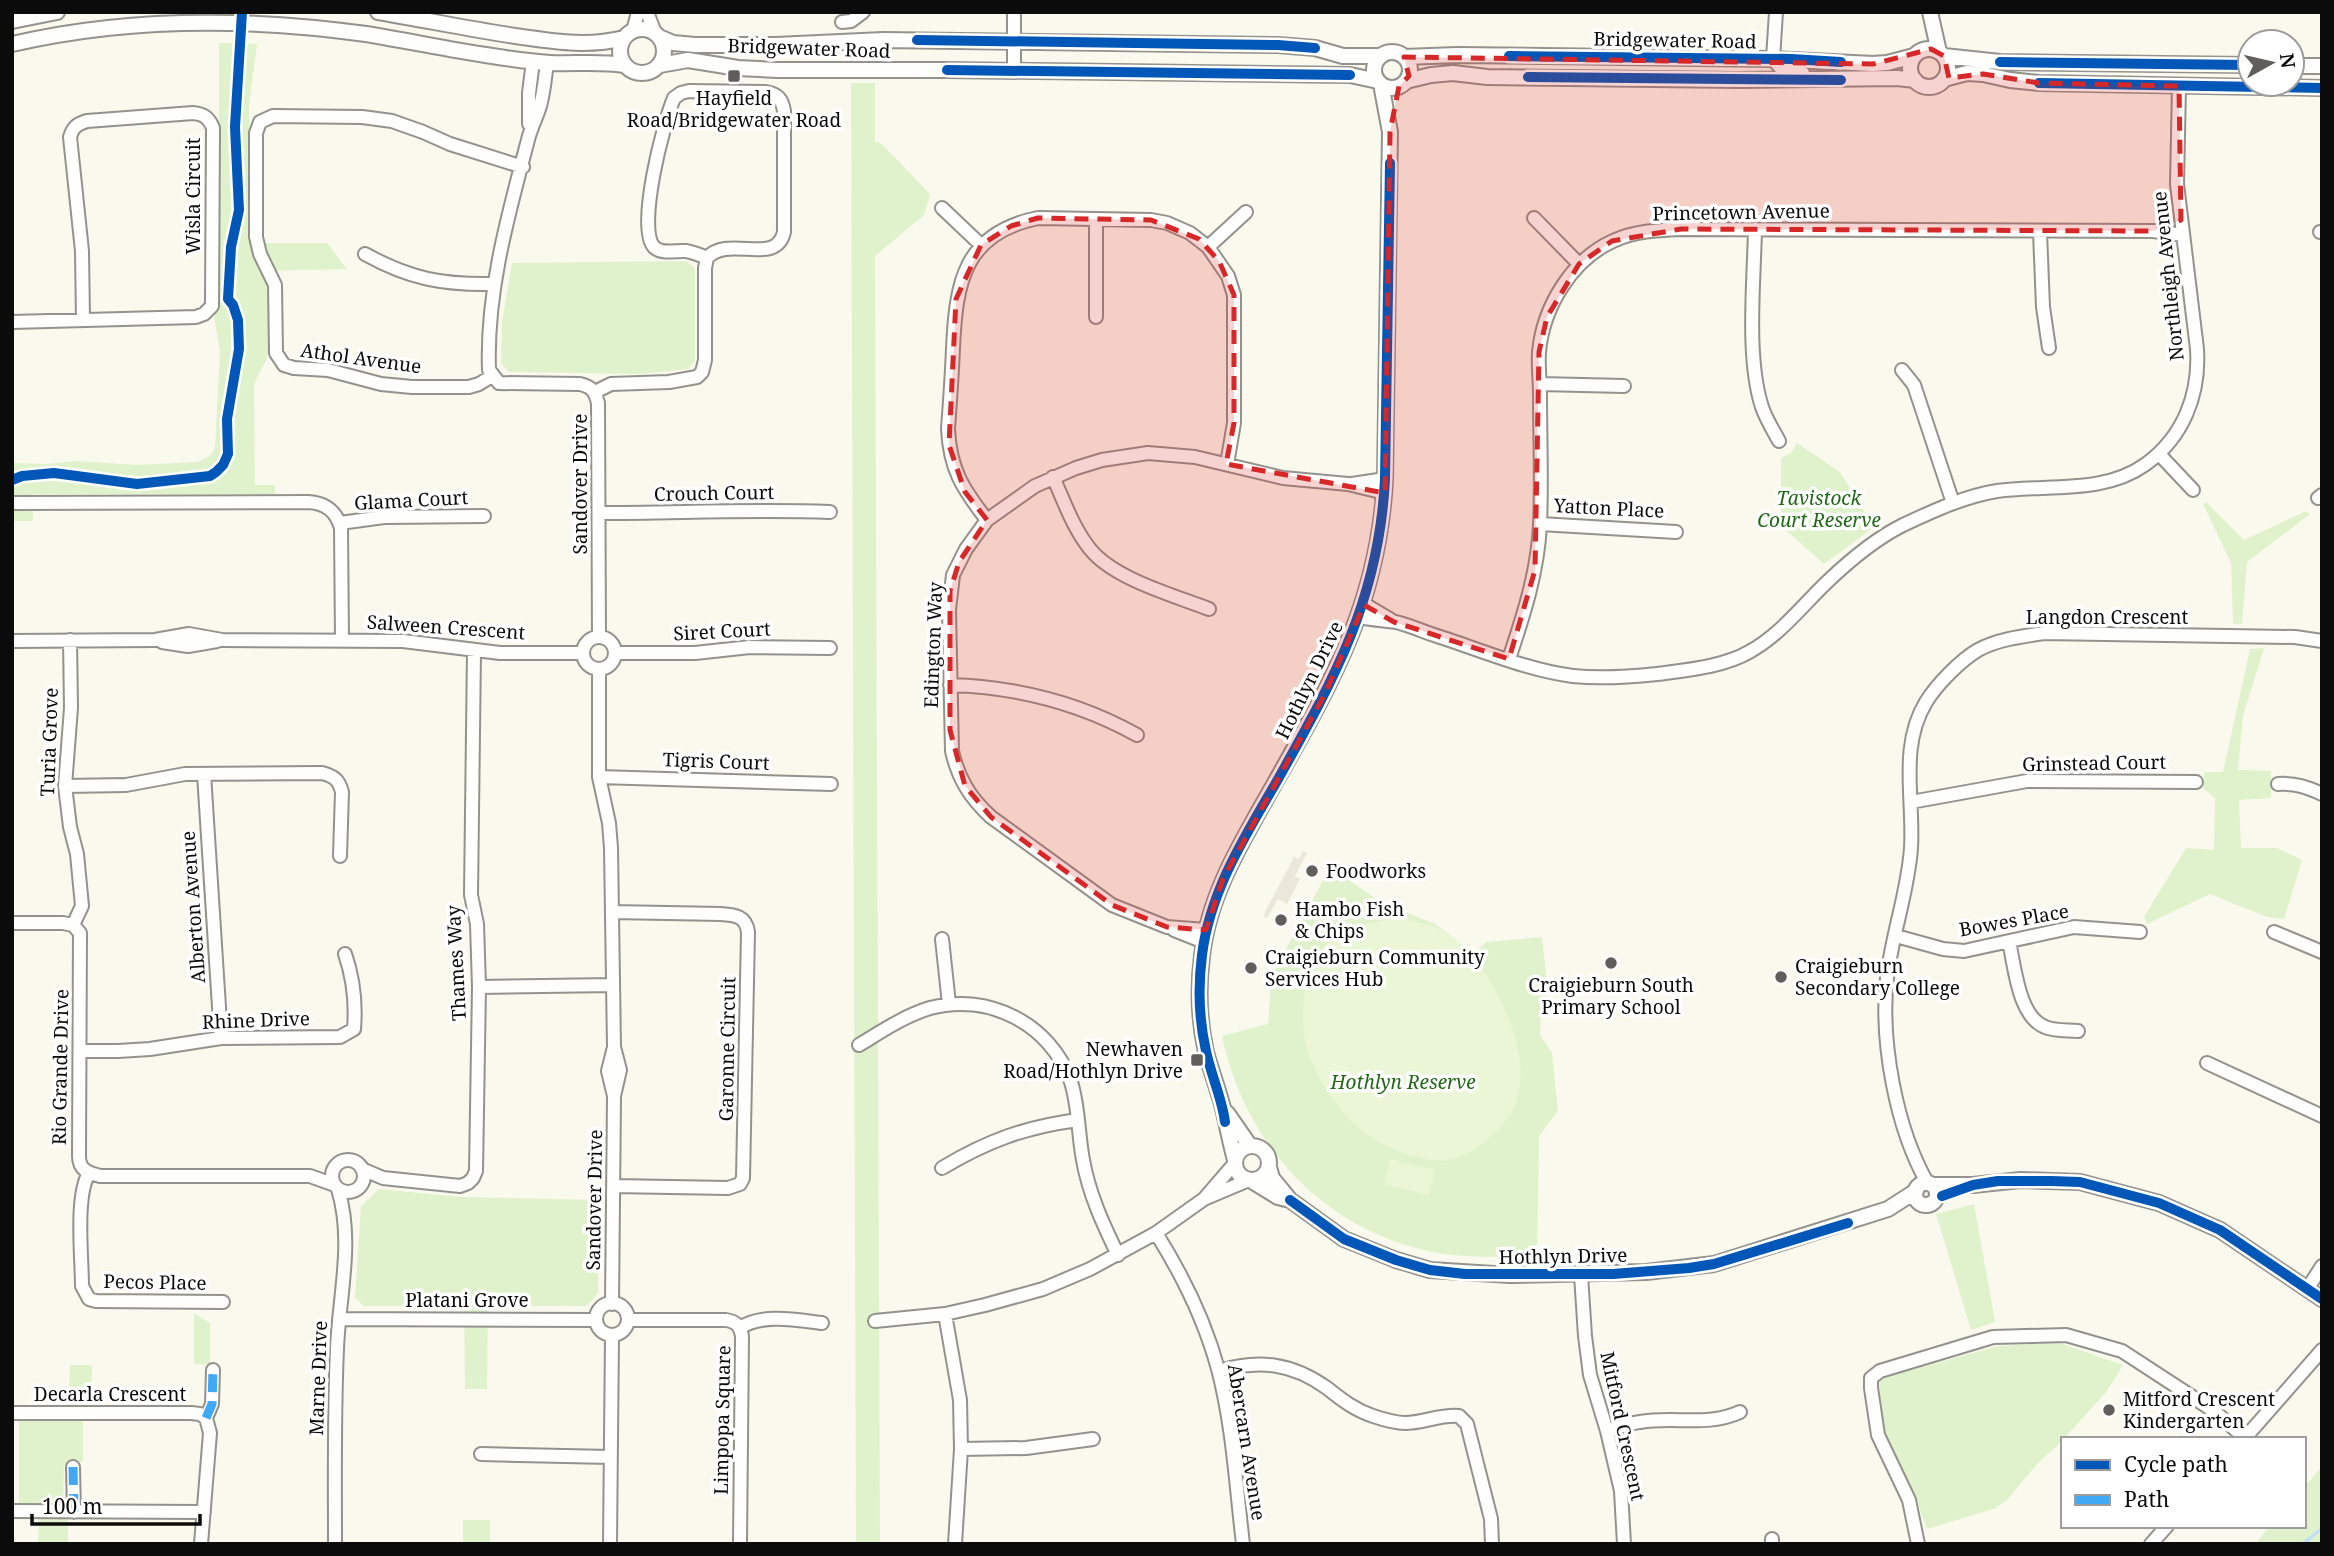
<svg xmlns="http://www.w3.org/2000/svg" width="2334" height="1556" viewBox="0 0 2334 1556" font-family="'Noto Serif',serif">
  <rect width="100%" height="100%" fill="#faf9ee"/>
  <path fill="#e0f2cb" d="M219,43L257,44L249,105L250,243H327L347,269L262,271C270,288 272,334 268,353C266,366 256,374 254,387L255,485H275V494H32L33,521H12V463L46,464L77,461L137,465L198,462L211,455L215,448L220,351L214,317L219,305Z
    M851,83H875V142L881,143L930,194L924,215L875,256L880,1544H856Z
    M686,261L695,268V361L688,369L640,374L509,372L501,363L502,322L512,263Z
    M1797,443L1840,472L1874,527L1824,564L1781,526V458L1791,453Z
    M2206,502L2244,540L2306,511L2310,514L2247,562L2242,624H2233L2231,563L2203,504Z
    M2264,648L2243,716L2238,770L2271,771V798L2239,800L2241,848H2277L2302,860L2284,919L2267,917L2210,894L2147,924L2144,917L2186,848L2214,850L2215,798L2203,788L2204,772H2223L2250,649Z
    M1330,867L1382,903L1435,924L1449,934L1473,955L1486,942L1542,937L1549,1004L1541,1006L1540,1035L1552,1053L1558,1111L1539,1136L1537,1256C1498,1257 1459,1259 1420,1249C1317,1224 1243,1138 1222,1036L1268,1024L1271,985L1276,968Z
    M12,996H14L13,1365H12Z
    M379,1189L461,1197L599,1200L598,1293L587,1306H488L487,1389H465L464,1306H364L355,1298L361,1206Z
    M1974,1204L1995,1322L1971,1330L1936,1214Z
    M194,1313L210,1323V1365L194,1364Z
    M2060,1343L2123,1365L2107,1391L2061,1442L2036,1465L2007,1500L1996,1508L1927,1529L1914,1493L1887,1437L1880,1411L1879,1379L1998,1346Z
    M70,1365H92L91,1408L69,1410Z
    M19,1420H83V1461L64,1466L63,1506H19Z
    M2322,1467V1544H2255L2270,1526H2304V1487Z
    M68,1518V1544H38L39,1519Z
    M463,1520H490V1544H463Z"/>
  <path fill="#ebf6d6" d="M1400,918C1417,922 1436,925 1450,935C1495,967 1547,1074 1505,1122C1491,1139 1470,1155 1448,1160C1439,1162 1426,1159 1417,1157C1366,1145 1331,1108 1311,1060C1303,1042 1302,1018 1304,998C1305,979 1312,958 1326,945C1346,926 1374,922 1400,918Z
    M1390,1159L1435,1170L1429,1195L1384,1184Z"/>
  <path fill="#ebe8d9" d="M1303,851L1307,853L1295,876L1300,879L1287,904L1278,899L1267,918L1263,916L1294,857L1299,859Z"/>
  <g fill="none" stroke-linecap="round" stroke-linejoin="round">
    <path stroke="#c1e0f8" stroke-width="3.5" d="M2303,1544L2322,1528"/>
    <defs>
      <path id="minor" d="M647,12L655,33
        M1776,12L1773,59L1784,72L1803,73
        M842,22L851,21L863,12
        M633,31L638,12
        M547,63C545,77 544,92 540,106C537,116 532,126 529,136C509,212 486,291 489,370L499,383L580,384C592,387 595,391 598,403L599,637
        M1014,70V12
        M689,91L765,92C778,94 782,99 784,111V232C776,267 728,234 707,258C700,255 693,252 686,251C676,250 662,255 654,247C636,228 664,121 674,98L681,93Z
        M529,124V93L533,61
        M942,208L981,245
        M1534,218L1579,264
        M1096,219V317
        M1755,229C1754,282 1746,358 1762,407C1766,419 1773,430 1779,441
        M2040,232L2043,307L2049,348
        M2320,232H2322
        M1208,247L1246,212
        M365,254C410,279 443,285 494,284
        M12,322L196,317L204,314L212,306L213,128C209,118 204,114 193,113L87,121C77,124 73,127 70,137L82,251L83,320
        M1902,370L1914,385L1953,503
        M492,376L479,384L469,387H412L381,384L328,370L294,368L284,365L276,353L275,285L260,254L256,237V133L260,122L273,116L362,117L392,121L423,132L450,144L523,167
        M1540,384L1624,386
        M595,392L611,384L669,382L697,377L702,372L705,360V268L707,258
        M2159,454L2193,490
        M1053,477C1064,501 1073,528 1090,549C1114,579 1173,595 1209,609
        M1352,484L1385,479
        M2318,498L2322,495
        M12,503L308,502C326,503 336,511 341,528L342,640
        M599,513C676,513 753,509 830,512
        M987,520C962,488 950,469 948,429C950,402 952,375 953,348C956,282 964,233 1038,218L1151,220L1167,223L1190,233L1208,247L1228,276L1234,295V423L1227,464
        M340,523L384,517L484,516
        M1540,524L1676,532
        M1364,604L1391,620
        M1359,617C1371,620 1384,620 1396,622C1408,625 1420,630 1431,634C1476,648 1526,670 1573,676C1601,679 1629,677 1657,674C1686,670 1723,667 1749,652C1780,635 1802,606 1827,582C1850,560 1875,539 1903,525C1933,511 1965,496 1997,491C2047,484 2103,495 2146,464C2183,437 2200,395 2197,349L2177,184L2179,86
        M583 653a16 16 0 1 1 32 0a16 16 0 1 1-32 0Z
        M70,640L71,708L65,786L70,827L77,854L82,906L73,925
        M12,641L155,640L189,634L222,640L403,641L500,653H583
        M162,642L188,646L217,641
        M615,653H695L750,647L830,648
        M1509,659C1524,614 1538,571 1540,524C1542,481 1540,438 1540,395C1540,381 1538,366 1539,352C1543,308 1571,260 1613,241C1634,231 1658,230 1681,229L2153,231L2183,235
        M599,669V777L609,823L611,848L614,1047L620,1070L614,1096
        M950,685C1017,687 1078,702 1137,735
        M204,774L221,1038
        M599,777L831,784
        M2278,784C2295,783 2307,787 2322,794
        M65,786L126,785L185,774L322,773C334,776 339,780 342,792L340,856
        M1911,802L2027,781L2196,782
        M612,912L721,914C735,915 746,916 748,932L743,1178L740,1184L728,1188L613,1186
        M12,923H63L73,925L80,933L79,1156C79,1170 88,1173 100,1176H310L335,1185
        M1174,930L1204,942
        M1206,930L1167,927L1112,905L991,817C970,798 958,778 952,751L949,610L953,575L966,549L987,520L1035,486L1076,468L1102,460L1148,453L1195,457L1283,478L1348,484L1385,493
        M2274,932L2322,952
        M1896,936L1943,949L1964,951L2074,927L2140,932
        M942,939L949,1004
        M2009,942C2015,967 2018,1016 2045,1027C2054,1031 2067,1030 2078,1031
        M479,987L612,985
        M859,1045C882,1031 904,1016 930,1008C988,992 1051,1024 1071,1082C1079,1107 1078,1134 1083,1160C1089,1194 1103,1224 1118,1255
        M80,1051H118L150,1049L221,1038L340,1037L354,1029C356,1004 353,977 345,954
        M2207,1063L2322,1116
        M332 1176a16 16 0 1 1 32 0a16 16 0 1 1-32 0Z
        M942,1168C987,1141 1025,1127 1078,1120
        M362,1169L383,1178L460,1186L468,1183L473,1178L476,1171L479,987L477,924L471,895L474,651
        M89,1173C75,1196 82,1258 82,1286L89,1299L96,1301L223,1302
        M1928,1184C1896,1129 1880,1041 1887,978C1892,934 1908,892 1911,848C1914,799 1899,746 1926,702C1937,684 1961,660 1978,650C1998,639 2024,636 2045,633L2295,637L2322,641
        M1204,1199L1249,1180
        M1156,1233C1183,1276 1205,1321 1218,1369C1233,1426 1236,1486 1243,1544
        M1581,1275L1585,1336L1590,1375L1607,1431L1621,1491L1624,1544
        M2308,1288L2322,1266
        M596 1319a16 16 0 1 1 32 0a16 16 0 1 1-32 0Z
        M612,1304L614,1096L608,1071L614,1047
        M945,1314L960,1400L961,1449L955,1544
        M339,1319L596,1320
        M628,1320H726C737,1322 740,1326 742,1336L740,1544
        M875,1321L945,1314L985,1305L1043,1289L1090,1269L1156,1233L1204,1199L1235,1163
        M740,1328C762,1313 797,1320 822,1323
        M1219,1371C1259,1359 1292,1363 1327,1388C1342,1400 1355,1410 1373,1416C1382,1419 1396,1423 1405,1423C1423,1423 1441,1414 1459,1416L1467,1424L1491,1519L1492,1544
        M12,1413H191L200,1414L206,1418L210,1433L201,1544
        M206,1418L212,1404L213,1370
        M1607,1431C1618,1428 1629,1423 1640,1422C1674,1416 1707,1427 1740,1412
        M2244,1439L2322,1350
        M961,1449L1026,1448L1093,1439
        M481,1454L610,1457
        M73,1467L74,1512
        M12,1511L204,1512
        M335,1544C335,1479 334,1414 337,1349C339,1295 354,1242 338,1189
        M610,1544L612,1335
        M1772,1544V1539
        M1918,1544L1909,1500L1878,1435L1871,1388V1378L1880,1371L1993,1337L2066,1335L2122,1351L2214,1411L2245,1438
        M2151,1544L2167,1526"/>
      <path id="tertiary" d="M378,12C426,20 474,30 522,37C557,42 589,47 624,38
        M1930,12L1939,52
        M12,21L57,12
        M620 51a22 22 0 1 1 44 0a22 22 0 1 1-44 0Z
        M659,37L673,43L695,45H776L883,40L1278,45L1315,48L1343,56H1381
        M12,44C128,17 250,18 366,34C409,41 450,50 492,56C511,59 531,62 550,63C575,64 600,61 624,65
        M1910 68a19 19 0 1 1 38 0a19 19 0 1 1-38 0Z
        M1374 70a18 18 0 1 1 36 0a18 18 0 1 1-36 0Z
        M1944,56L2000,62L2250,65
        M1404,57L1457,55L1773,59L1873,64L1887,63L1914,56
        M660,65L688,60L738,68L777,70H947L1350,75L1378,81
        M2292,66H2322
        M1944,79L1967,73L1983,74L2010,80L2039,83L2322,88
        M1406,81L1431,75L1453,73L1487,77L1739,80L1897,78L1915,80
        M1227,1113L1250,1146
        M1235 1163a17 17 0 1 1 34 0a17 17 0 1 1-34 0Z
        M1235,1160C1230,1142 1227,1125 1223,1108C1218,1089 1211,1071 1206,1052C1199,1021 1198,987 1202,956C1209,892 1245,837 1276,781C1334,679 1379,600 1385,479L1390,132L1381,84
        M1269,1167L1272,1178L1290,1200
        M1252,1181L1278,1197L1290,1200L1344,1239L1396,1260L1430,1270L1510,1275L1646,1272L1714,1264L1888,1209L1916,1191
        M1915 1194a11 11 0 1 1 22 0a11 11 0 1 1-22 0Z
        M1932,1185H1973L2021,1180L2080,1182L2159,1203L2220,1230L2322,1299"/>
    </defs>
    <use href="#minor" stroke="#93928d" stroke-width="16"/>
    <use href="#tertiary" stroke="#93928d" stroke-width="18"/>
    <use href="#minor" stroke="#fefefc" stroke-width="12"/>
    <use href="#tertiary" stroke="#fefefc" stroke-width="14"/>
    <path stroke="#3fa9f5" stroke-width="9" stroke-dasharray="18 9" stroke-linecap="butt" d="M206,1418L212,1404L213,1370
      M73,1467L74,1512"/>
    <defs>
      <path id="cycleway" d="M917,40L1278,45L1315,48
        M1509,56L1791,59L1841,62
        M2000,62L2250,65
        M947,70L1350,75
        M1528,77L1841,80
        M2039,83L2322,88
        M12,480L22,476L54,473L137,484L210,476L216,472L223,465L228,454L227,419L239,349L238,320L233,305L228,299L231,247L239,210L235,127L242,12
        M1225,1122C1222,1098 1211,1075 1206,1051C1199,1020 1198,986 1202,955C1210,891 1245,836 1277,781C1334,679 1379,600 1385,479L1390,163
        M1942,1196L1973,1185L1998,1181H2051L2080,1182L2159,1203L2220,1230L2322,1299
        M1290,1200L1344,1239L1396,1260L1430,1270L1465,1274H1613L1689,1268L1714,1264L1848,1223"/>
    </defs>
    <use href="#cycleway" stroke="#fff" stroke-width="15"/>
    <use href="#cycleway" stroke="#0057b8" stroke-width="10"/>
  </g>
  <path fill="#d62828" fill-opacity="0.2" stroke="#d62828" stroke-width="5" stroke-dasharray="14 9" stroke-linejoin="round" d="M1931,49L1944,56L1949,78L1983,74L2039,83L2179,86L2181,220L2153,231L1681,229L1612,241L1579,264L1547,317L1539,352L1535,570L1509,659L1394,622L1364,605L1325,694L1223,879L1206,930L1167,927L1112,905L991,817L965,786L950,730V591L959,562L987,520L965,492L949,445L956,299L981,245L1011,226L1038,218L1151,220L1199,239L1219,261L1234,295V423L1226,464L1385,493L1390,132L1399,86L1409,76L1404,57L1873,64Z"/>
  <g fill="#5f5e5a" stroke="#fff" stroke-width="2.5">
    <rect x="727" y="69" width="14" height="14" rx="3.5"/>
    <circle cx="1312" cy="871" r="7"/>
    <circle cx="1281" cy="920" r="7"/>
    <circle cx="1611" cy="963" r="7"/>
    <circle cx="1251" cy="968" r="7"/>
    <circle cx="1781" cy="977" r="7"/>
    <rect x="1190" y="1053" width="14" height="14" rx="3.5"/>
    <circle cx="2109" cy="1410" r="7"/>
  </g>
  <g text-anchor="middle" dominant-baseline="central" stroke-width="7" stroke-linejoin="round" paint-order="stroke">
    <g font-size="19" fill="#0b0b0b" stroke="#fff">
      <text transform="translate(1675 40) rotate(1)">Bridgewater Road</text>
      <text transform="translate(809 48) rotate(2)">Bridgewater Road</text>
      <text transform="translate(193 196) rotate(-90)">Wisla Circuit</text>
      <text transform="translate(1741 212) rotate(-1)">Princetown Avenue</text>
      <text transform="translate(2168 276) rotate(-96)">Northleigh Avenue</text>
      <text transform="translate(361 358) rotate(8)">Athol Avenue</text>
      <text transform="translate(580 484) rotate(-90)">Sandover Drive</text>
      <text transform="translate(714 493) rotate(-1)">Crouch Court</text>
      <text transform="translate(411 500) rotate(-3)">Glama Court</text>
      <text transform="translate(1609 508) rotate(3)">Yatton Place</text>
      <text x="2107" y="617">Langdon Crescent</text>
      <text transform="translate(446 627) rotate(4)">Salween Crescent</text>
      <text transform="translate(722 631) rotate(-3)">Siret Court</text>
      <text transform="translate(933 645) rotate(-88)">Edington Way</text>
      <text transform="translate(1309 680) rotate(-64)">Hothlyn Drive</text>
      <text transform="translate(49 742) rotate(-88)">Turia Grove</text>
      <text transform="translate(716 761) rotate(2)">Tigris Court</text>
      <text transform="translate(2094 763) rotate(-1)">Grinstead Court</text>
      <text transform="translate(193 907) rotate(-94)">Alberton Avenue</text>
      <text transform="translate(2014 920) rotate(-10)">Bowes Place</text>
      <text transform="translate(456 963) rotate(-93)">Thames Way</text>
      <text transform="translate(256 1020) rotate(-2)">Rhine Drive</text>
      <text transform="translate(727 1049) rotate(-89)">Garonne Circuit</text>
      <text transform="translate(60 1067) rotate(-89)">Rio Grande Drive</text>
      <text transform="translate(594 1200) rotate(-89)">Sandover Drive</text>
      <text transform="translate(1563 1256) rotate(-1)">Hothlyn Drive</text>
      <text transform="translate(155 1282) rotate(1)">Pecos Place</text>
      <text x="467" y="1300">Platani Grove</text>
      <text transform="translate(318 1378) rotate(-88)">Marne Drive</text>
      <text x="110" y="1394">Decarla Crescent</text>
      <text transform="translate(722 1420) rotate(-89)">Limpopa Square</text>
      <text transform="translate(1623 1426) rotate(78)">Mitford Crescent</text>
      <text transform="translate(1247 1442) rotate(81)">Abercarn Avenue</text>
    </g>
    <g font-size="19" fill="#0b0b0b" stroke="#fff" text-anchor="start">
      <text x="734" y="98" text-anchor="middle">Hayfield<tspan x="734" dy="22">Road/Bridgewater Road</tspan></text>
      <text x="1326" y="871">Foodworks</text>
      <text x="1295" y="909">Hambo Fish<tspan x="1295" dy="22">&amp; Chips</tspan></text>
      <text x="1265" y="957">Craigieburn Community<tspan x="1265" dy="22">Services Hub</tspan></text>
      <text x="1795" y="966">Craigieburn<tspan x="1795" dy="22">Secondary College</tspan></text>
      <text x="1611" y="985" text-anchor="middle">Craigieburn South<tspan x="1611" dy="22">Primary School</tspan></text>
      <text x="1183" y="1049" text-anchor="end">Newhaven<tspan x="1183" dy="22">Road/Hothlyn Drive</tspan></text>
      <text x="2123" y="1399">Mitford Crescent<tspan x="2123" dy="22">Kindergarten</tspan></text>
    </g>
    <g font-size="19" font-style="italic" fill="#206816" stroke="#fff">
      <text x="1819" y="498">Tavistock<tspan x="1819" dy="22">Court Reserve</tspan></text>
      <text x="1403" y="1082">Hothlyn Reserve</text>
    </g>
  </g>
  <rect width="2334" height="1556" fill="none" stroke="#0b0b0b" stroke-width="28"/>
  <rect x="2061" y="1437" width="245" height="91" fill="#ffffff" stroke="#9d9d9d" stroke-width="2"/>
  <rect x="2075" y="1460" width="35" height="10" fill="#0057b8" stroke="#9d9d9d" stroke-width="2"/>
  <text x="2124" y="1472" font-size="21" fill="#0b0b0b">Cycle path</text>
  <rect x="2075" y="1495" width="35" height="10" fill="#3fa9f5" stroke="#9d9d9d" stroke-width="2"/>
  <text x="2124" y="1507" font-size="21" fill="#0b0b0b">Path</text>
  <g transform="translate(2271 63) rotate(82)"><circle r="33" fill="#ffffff" stroke="#9d9d9d" stroke-width="2"/>
  <path d="M0-5L12 26L0 18L-12 26Z" fill="#5f5e5a"/>
  <text y="-10" font-size="19" font-weight="bold" text-anchor="middle" fill="#0b0b0b">N</text>
  </g>
  <path d="M32 1514v10h168v-10" fill="none" stroke="#0b0b0b" stroke-width="3.5"/>
  <text x="42" y="1514" font-size="21" fill="#0b0b0b" stroke="#ffffff" stroke-width="5" paint-order="stroke">100 m</text>
</svg>
